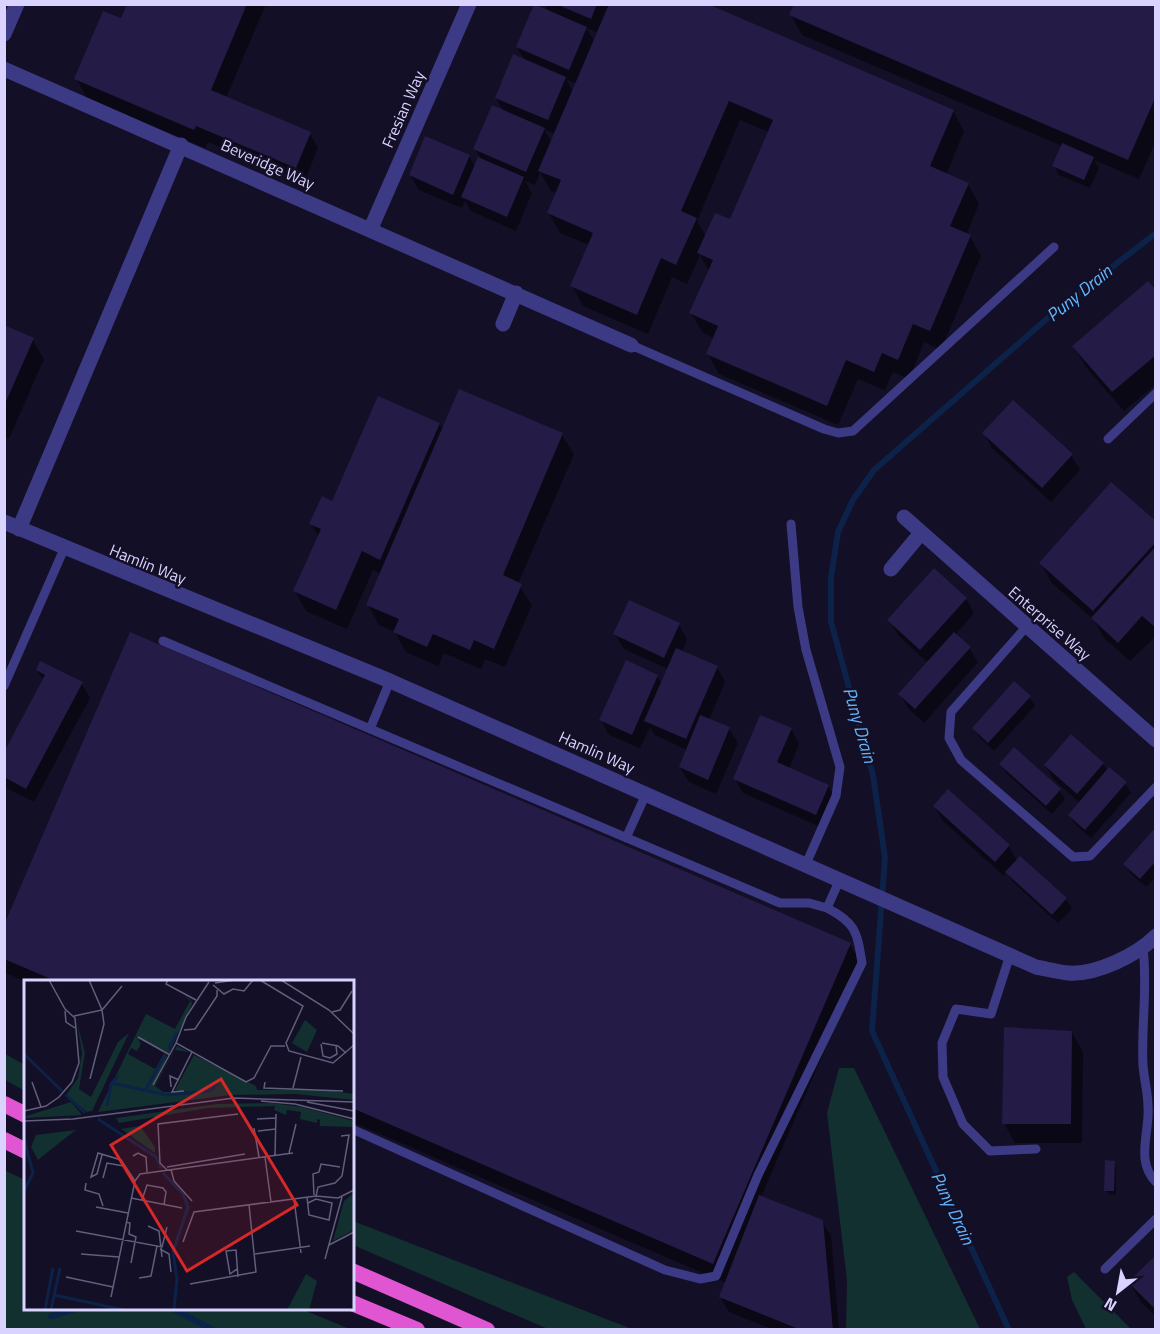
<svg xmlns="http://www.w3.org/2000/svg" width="1160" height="1334" viewBox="0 0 1160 1334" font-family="'Titillium Web',sans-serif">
  <rect width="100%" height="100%" fill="#130f26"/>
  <path fill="#12302f" d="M5,1054L25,1065V1091L5,1080Z
    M839,1068H854L980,1329H846L847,1280L827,1113Z
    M4,1170L25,1180L26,1308L301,1309L350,1329H5Z
    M353,1221L632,1329H548L353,1245Z
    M1074,1272L1131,1329H1086L1072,1300L1067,1277Z"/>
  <path fill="#0007" fill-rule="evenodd" d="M128,4H266L226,98L310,134L318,148L304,182L208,142L205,148L87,98L76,78L121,20Z
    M544,4H715V9L953,111L964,131L946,175L968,184L979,204L966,235L970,236L981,256L941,350L924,342L909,379L893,372L885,390L858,379L838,425L719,374L708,354L714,338L703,333L691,313L709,271L700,255L687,284L672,277L648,334L583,306L572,286L589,245L560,233L549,213L557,193L551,191L540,172L535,185L525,181L532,193L516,231L471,211L465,201L462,208L419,190L410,175L469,156L475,167L480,157L475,149L505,113L496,98L525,61L517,47L548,11ZM586,28L599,33L595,42ZM566,79L577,84L573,92ZM740,120L769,132L731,221L706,237L697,221ZM544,129L555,134L552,143Z
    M1156,4V141L1139,179L1094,160L1099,168L1090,188L1059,175L1054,165L1062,146L802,35L791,15Z
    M1156,292V384L1124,411L1085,366L1074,346Z
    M4,327L32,339L44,359L9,439L4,437Z
    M460,391L562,435L574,454L518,584L532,605L505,667L485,659L481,669L444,653L438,666L406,652L395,632L379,625L368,605L381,574L373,570L347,629L306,611L295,591L319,537L311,524L333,503L439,424L443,430Z
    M984,433L1071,455L1080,470L1051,502L992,448Z
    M1156,523V636L1130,661L1104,638L1094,620L1052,583L1041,563Z
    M966,599L974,613L955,635L969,648L978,662L924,723L909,709L900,695L928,663L898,635L889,620Z
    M679,625L687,639L682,652L717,667L725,682L709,720L729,729L738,743L716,794L689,782L680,767L687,750L655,735L650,727L640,748L609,735L601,720L657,676L662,684L668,669L624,649L615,634Z
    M37,670L81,683L90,698L34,802L4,787V755L44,681Z
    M1029,697L1035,706L994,751L979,737L974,728Z
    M791,729L799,744L789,769L828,786L837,801L825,829L743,793L735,779Z
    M1001,764L1059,790L1065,799L1052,814L1006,773Z
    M1103,764L1108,772L1125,783L1131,793L1091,838L1075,824L1070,815L1080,803L1054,780L1045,765Z
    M934,806L1009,846L1017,861L1020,858L1066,899L1072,909L1058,923L1013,882L1007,872L1004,876L943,821Z
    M1156,829V877L1146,887L1131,874L1125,864Z
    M4,929L850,945L862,964L761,1197L822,1221L831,1236L839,1330H774L729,1312L720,1297L726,1283L352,1122V982H26L4,972Z
    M1072,1032L1083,1052L1082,1143H1015L1004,1123Z
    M1114,1162L1116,1167V1195L1108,1194L1106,1190Z
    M1156,1257V1317L1141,1302L1129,1282Z"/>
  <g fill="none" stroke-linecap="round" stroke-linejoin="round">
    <path stroke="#0c2248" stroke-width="6" d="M172,1308L213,1330
      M51,1316L80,1308
      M1009,1330L872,1031L885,858L873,775L831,622V577L838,532L853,500L874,470L1058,309L1156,233"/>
  </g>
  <path fill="#241b47" d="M127,4H247L211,90L311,132L296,168L196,126L194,130L74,79L103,11L121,18Z
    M534,4L587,27L569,70L516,47Z
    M556,4H597L591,19Z
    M609,4H708L954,110L930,166L969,183L950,226L971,235L930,331L913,324L898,360L882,353L874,372L846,360L827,406L706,354L718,326L689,313L713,260L697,253L715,213L730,219L773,120L729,101L681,211L697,218L676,265L661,258L637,315L570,286L593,233L547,213L561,180L538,171Z
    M794,4H1156V96L1128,160L789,15Z
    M513,54L566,77L548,120L495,98Z
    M492,105L545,128L526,172L473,149Z
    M425,136L470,155L453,195L409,175Z
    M1062,143L1094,157L1084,180L1052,166Z
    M478,157L524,177L507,217L461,197Z
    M1148,281L1156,290V355L1112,392L1072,346Z
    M4,325L34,338L4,406Z
    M459,389L563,433L503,575L522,584L494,649L474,640L470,650L433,634L427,647L393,632L399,619L366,605Z
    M378,396L440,423L380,560L362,551L336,610L293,591L321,529L309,524L322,496L332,501Z
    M1013,400L1073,454L1042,488L982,433Z
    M1111,482L1156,521V542L1093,611L1039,563Z
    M1156,546V628L1142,616L1118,643L1091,618Z
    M934,568L967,598L920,650L887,620Z
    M629,600L680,623L664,658L613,634Z
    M130,632L851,943L713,1264L352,1108V982H58L4,959V925Z
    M954,632L971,647L915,709L898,694Z
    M676,648L718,666L686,739L644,721Z
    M626,660L658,675L632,735L599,720Z
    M40,661L83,682L26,789L4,777V752L45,675L36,670Z
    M1014,681L1031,696L988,743L972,728Z
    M700,715L730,727L708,780L679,767Z
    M760,715L792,728L777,762L829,785L816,815L733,779Z
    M1071,734L1104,763L1077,794L1044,765Z
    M1014,747L1061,789L1046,806L999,764Z
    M1109,767L1127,782L1085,830L1068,815Z
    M948,789L1010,845L995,862L933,806Z
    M1156,827V861L1140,879L1123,864Z
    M1020,856L1067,898L1052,915L1005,872Z
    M1004,1027L1072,1031L1071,1124H1002Z
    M1105,1160L1115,1161L1114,1191H1104Z
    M759,1195L823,1220L833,1330H801L719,1297Z
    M1156,1255V1310L1128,1282Z"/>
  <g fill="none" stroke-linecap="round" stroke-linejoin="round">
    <path stroke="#3d3a85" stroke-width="9" d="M631,345L824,429L838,433L853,431L1054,247
      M1108,439L1156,393
      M791,524L798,607L806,650L840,767L836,796L806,864
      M1027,626L951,712L949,738L961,760L1073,857L1090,856L1156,787
      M163,641L780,903H809L827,908
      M4,686L64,549
      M370,729L390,681
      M626,838L646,794
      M1143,948C1148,987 1141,1026 1143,1065C1144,1079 1148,1093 1148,1107C1150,1131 1135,1162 1156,1182
      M1010,955L991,1014L956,1009L942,1043L943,1077L963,1124L990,1151L1036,1149
      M352,1129L665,1270L700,1279L716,1276L758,1175L862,963C857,932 856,923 827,908L840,879
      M1105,1269L1156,1219"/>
    <path stroke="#3d3a85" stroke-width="15" d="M4,34L17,4
      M4,69L631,345
      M371,228L469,4
      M503,324L516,293
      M904,517L1156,740
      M4,522L390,681L1036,967C1047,969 1058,972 1069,973C1096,975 1137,955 1156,936
      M19,529L181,145
      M891,569L921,533"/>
    <path stroke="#e055d1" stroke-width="16" d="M4,1104L26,1115
      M4,1140L26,1151
      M352,1271L487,1330
      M352,1303L417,1330"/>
  </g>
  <g text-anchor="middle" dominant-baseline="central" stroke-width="5" stroke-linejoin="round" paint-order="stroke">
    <g font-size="16" fill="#d9d4ff" stroke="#130f26">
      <text transform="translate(403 109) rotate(-66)">Fresian Way</text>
      <text transform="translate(268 164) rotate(24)">Beveridge Way</text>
      <text transform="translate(148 564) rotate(22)">Hamlin Way</text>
      <text transform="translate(1050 623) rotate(41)">Enterprise Way</text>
      <text transform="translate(597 752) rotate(24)">Hamlin Way</text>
    </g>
    <g font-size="18" font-style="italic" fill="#62b6ff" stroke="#130f26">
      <text transform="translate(1079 293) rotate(-39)">Puny Drain</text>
      <text transform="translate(860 725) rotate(74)">Puny Drain</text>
      <text transform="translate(953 1208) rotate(65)">Puny Drain</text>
    </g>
  </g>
  <g transform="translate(24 980)">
    <rect width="330" height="330" fill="#130f26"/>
    <path d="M161,16L167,20L166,23L168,21V24L145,73L114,59L117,64L113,71L107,68L104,74L131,89L140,74L143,76L130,106L153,66L165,72L151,70L131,106L139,112H161L151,110L170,75L232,106L233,110H302L330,114V120L271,114L207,115L74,132L122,34L151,49L166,21ZM281,40L293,50L283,72L268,63ZM53,42L61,73L55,109L67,117L94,62L105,53L68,131L63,132L42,115L54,98L58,73ZM47,122L58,135L2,138V136ZM248,123L278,127L330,141V147L296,146V140L293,139V143L276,139L277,132L263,130L262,135L250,130L251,126L184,128L95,143L92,138L193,124ZM116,146L131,167V173L97,149ZM52,150L35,163L14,180L7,167L12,155ZM330,213V250L309,261L320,221ZM282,294L293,301L285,330H263Z" fill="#12302f"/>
    <path fill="none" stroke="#0c2248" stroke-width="3" d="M144,69L153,53M0,74L38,111M88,103L142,115L186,111L193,104M121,111L140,76M42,115L61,133M83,126L87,104L94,96M74,139L132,177L137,188M0,159L9,193L0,211M139,193L159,214L164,227L149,272L153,299L150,330M30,315L100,330M21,330L29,288M27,330L36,288"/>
    <path fill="none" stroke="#625e7d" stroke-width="1.5" d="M144,0L142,4L172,20M236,0L279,26L262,63L265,71L309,83L330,65M257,0L305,30L330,54M185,2L162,37L152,63L222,102L230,98L247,66H261M191,3L211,0M189,5L200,14L209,9L220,11L229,0M41,31L42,42L51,48M308,32L316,30L328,11M50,36L78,30L65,0M160,50L171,49L193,16V10M114,57L146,75M298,63L314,66L322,73M297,64L299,76L306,78L313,74L312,66M66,99L80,44L78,30L98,6M8,102L17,127M241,102L240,108L319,111M129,105L152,63M147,107L146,96L155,100M269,108L277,77M160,111L148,112L168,72M237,121L271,124L330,139M283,122L330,131M0,131L22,126L35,117L48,102L55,83L51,38L41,29L25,0M233,139L252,138M0,141L49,139L210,118L330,122M230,148L235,177M234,151L252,149M265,173L272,144M78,175L73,194L67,197L74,173L97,180L111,201M251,175L252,134M109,176L114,173L122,177L123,192M241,177L247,222M143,187L221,174M147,189L150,201L168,221M143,190L136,183L134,144L214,134M79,198L83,183L100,186M62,203L61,210L75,214L79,226M290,215L289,194L295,192L297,184L316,187M292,216L294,207L311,203L318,196L325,155L317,156M283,217L285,235L305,240L308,223L292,219L284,223M107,218L158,228M270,219L277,273M118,220L123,205L139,208L142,212L140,225M72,227L104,233M102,242L106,243L105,254L112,257L107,283M124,246L135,251L138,277M52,251L138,267L143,247M159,262L170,232L292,216L314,218L330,210M305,265L330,252M136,269L145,274L147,292M57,274L95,277M231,274L286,266M301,279L318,217M213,289L206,294L202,271L212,270L214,297M42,297L89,307M115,298L127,296L133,266M166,304L232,292L225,225M87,317L111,201L116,194L269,173"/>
    <path fill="#d62828" fill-opacity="0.15" stroke="#d62828" stroke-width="3" d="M197,99L273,225L163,291L87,165Z"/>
    <rect width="330" height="330" fill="none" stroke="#d9d4ff" stroke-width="3"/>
  </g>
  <rect width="1160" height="1334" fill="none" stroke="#d9d4ff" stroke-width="12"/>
  <g transform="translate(1118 1292) rotate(211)" stroke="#130f26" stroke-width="4.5" paint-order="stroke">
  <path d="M0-4.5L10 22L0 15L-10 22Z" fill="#d9d4ff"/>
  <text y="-9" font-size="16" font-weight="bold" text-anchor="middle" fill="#d9d4ff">N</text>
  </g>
</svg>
